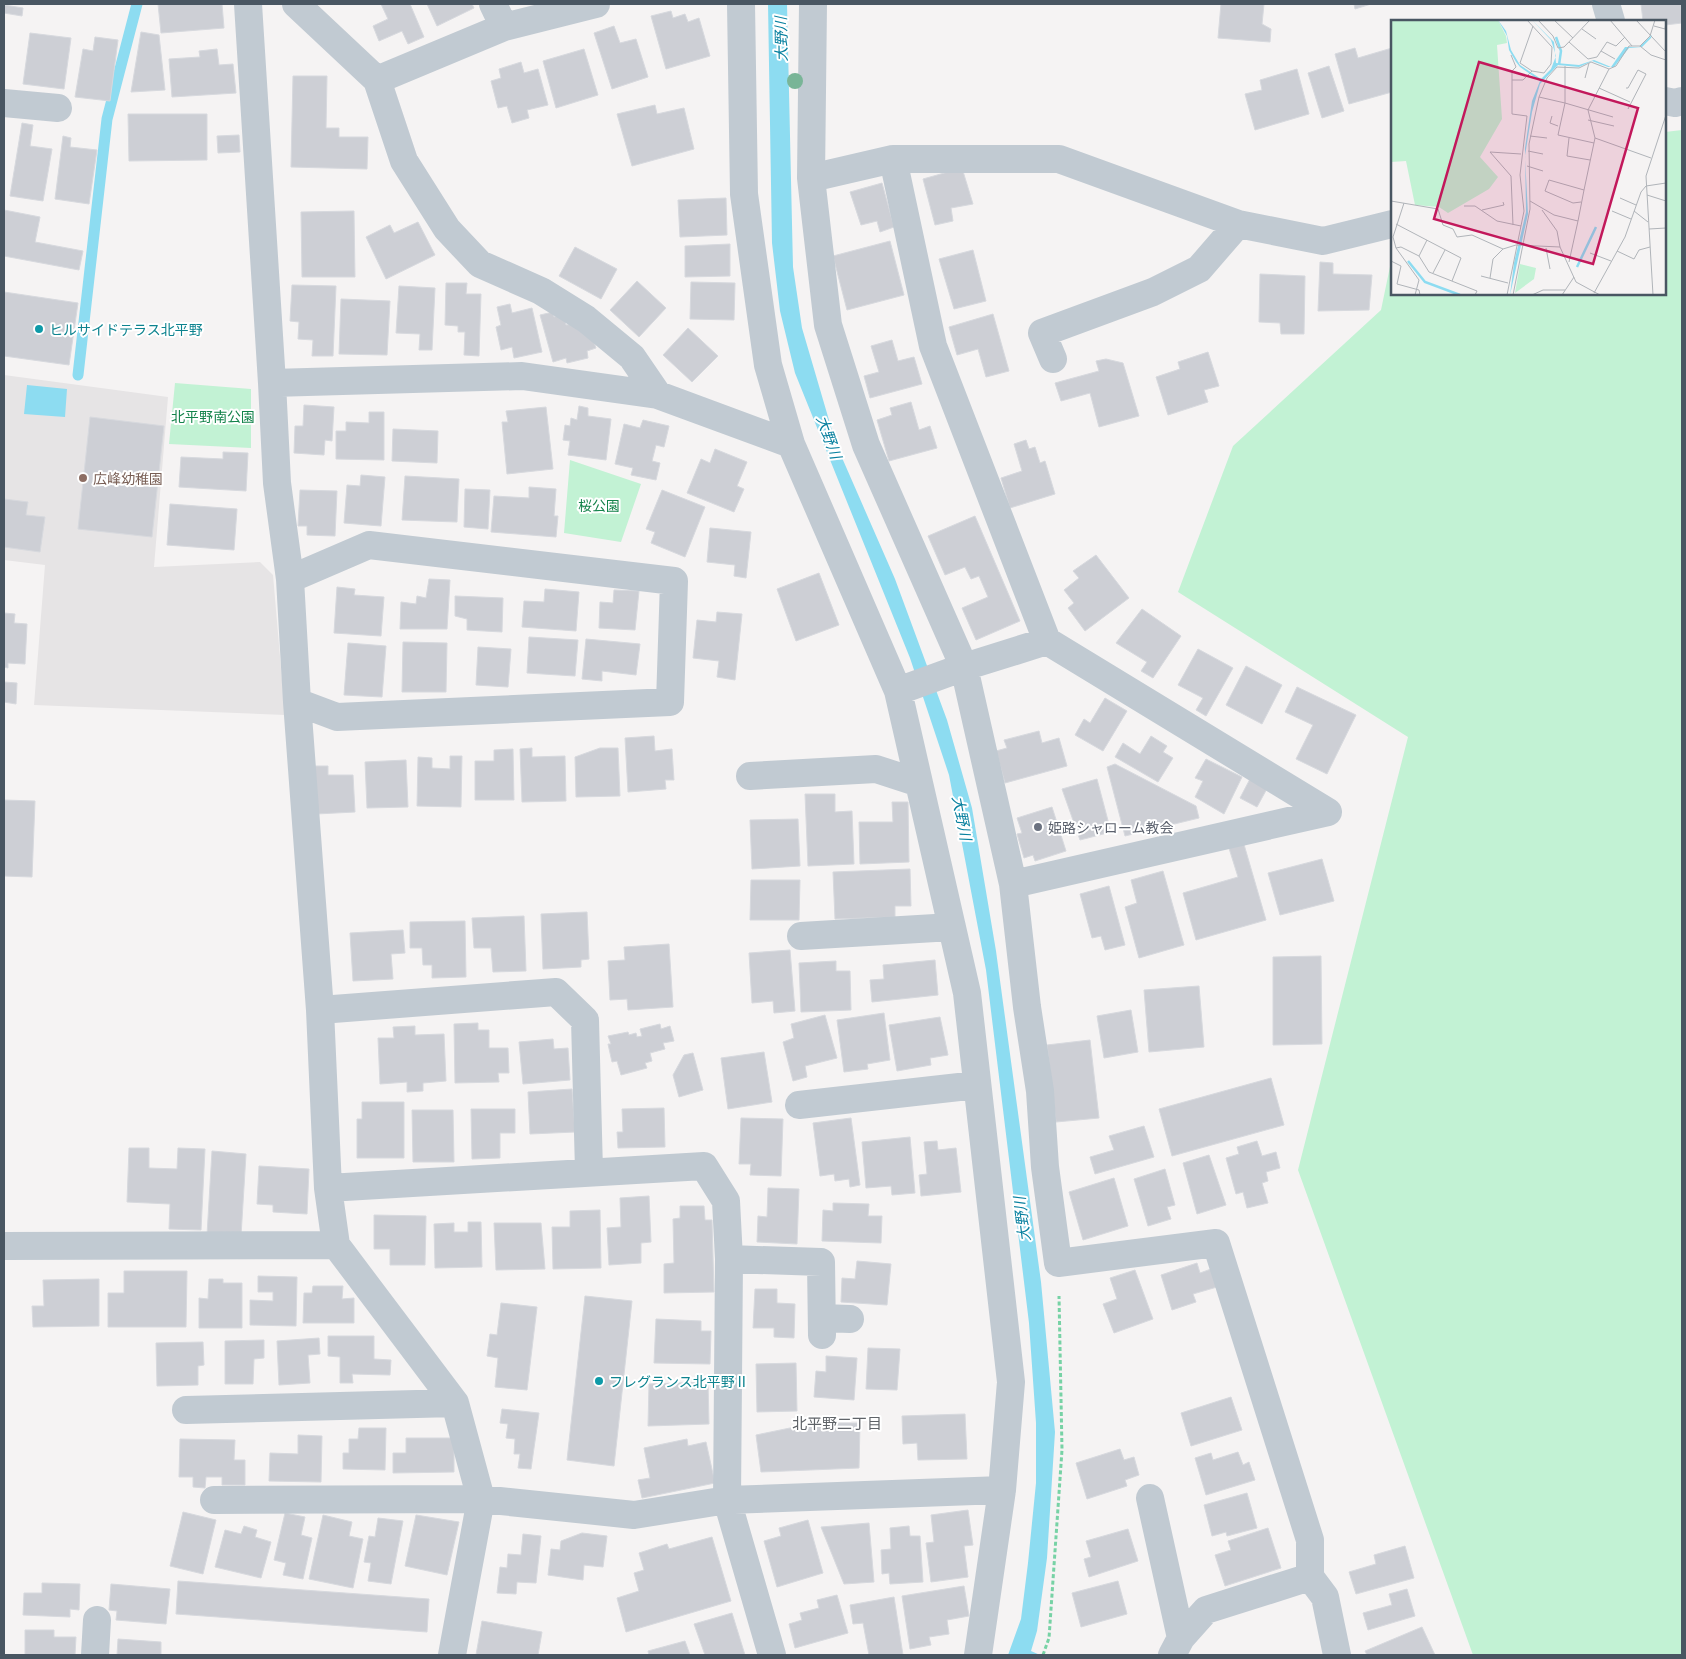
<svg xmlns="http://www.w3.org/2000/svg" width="1686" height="1659" viewBox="0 0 1686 1659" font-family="'Titillium Web','Noto Sans JP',sans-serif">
  <rect width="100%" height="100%" fill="#f5f3f3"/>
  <path fill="#e6e4e5" d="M4,375L168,397L154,567L260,562L273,575L285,715L34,705L45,565L4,560Z"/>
  <path fill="#c2f2d4" d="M1682,130V1655H1473L1298,1170L1408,737L1178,592L1233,446L1381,310L1392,257V294H1665V132Z
    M175,383L251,389V448L169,444Z
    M570,460L641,484L621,542L564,533Z"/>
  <path fill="#8ddcf1" d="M768,4H787L793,267L802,328L836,444L895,579L947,720L972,808L996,951L1041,1282L1055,1432L1047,1558L1037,1631L1031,1651L1040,1655H1008L1021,1619L1028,1563L1036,1483V1423L1029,1323L986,970L949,775L910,658L795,373L780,311L772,243Z
    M27,385L67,389L65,417L24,414Z"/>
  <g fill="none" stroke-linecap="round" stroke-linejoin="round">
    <path stroke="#8ddcf1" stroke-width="11" d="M78,375L107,119L137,4"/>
  </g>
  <path fill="#cdcfd5" stroke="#d7d9de" d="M158,4H222L224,28L161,33Z
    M381,4H410L424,37L408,44L402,31L379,41L373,26L388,19Z
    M427,4H472L474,8L437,26Z
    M1221,4H1264L1262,24L1271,29L1270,42L1218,38Z
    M1354,4H1371L1355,9Z
    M1641,4H1681L1682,23L1665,25V21H1643Z
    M4,5L23,8L22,16L4,13Z
    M671,11L673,18L685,14L688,22L699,18L710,56L666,69L651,16Z
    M614,26L620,43L636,39L648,77L612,89L594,33Z
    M141,32L159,35L165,90L131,92Z
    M30,33L71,38L64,89L23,84Z
    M95,37L118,40L110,101L75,97L83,49L93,51Z
    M1355,48L1358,58L1392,48V92L1349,104L1335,54Z
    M217,49L219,65L233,64L236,93L172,97L169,59L200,57L199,51Z
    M584,49L598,95L556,108L543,61Z
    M521,62L524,73L538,69L548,105L527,110L529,118L512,123L507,106L498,108L491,81L501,78L499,69Z
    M1329,66L1344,111L1322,118L1308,73Z
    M1297,69L1309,114L1255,130L1245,94L1262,90L1260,80Z
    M293,76H327L326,128H339V137H368L367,169L291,167Z
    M655,105L657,114L684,108L694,149L632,166L617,114Z
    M128,114H207V160L129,161Z
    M22,123L33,125L30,146L52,149L43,201L10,196Z
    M239,135L240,152L218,153L217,136Z
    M63,136L71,138L70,147L97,150L89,204L55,199Z
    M962,168L973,204L951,208L953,221L935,225L923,179Z
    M882,183L894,227L880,232L877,221L861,225L850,192Z
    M726,198L727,235L680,237L678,200Z
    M4,210L40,217L35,242L83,251L79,270L4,256Z
    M354,211L355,277H302L301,212Z
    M418,222L435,255L386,279L366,237L390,225L394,233Z
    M890,241L904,295L847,310L833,256Z
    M730,244V276L685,277V246Z
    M575,247L617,269L601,299L559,276Z
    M973,250L986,301L954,309L939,259Z
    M1320,262L1333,263V274L1372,275L1369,310L1318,311Z
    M1260,274L1305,276L1304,334H1281L1280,323L1259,322Z
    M637,281L666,308L639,337L610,310Z
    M691,282L735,283L734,320L690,319Z
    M446,283H467L466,294H481L479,356L464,355L465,332H458V326L445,325Z
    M292,285L336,286L333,356H312L313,340L298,339L299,322L290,321Z
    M399,286L435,288L432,350H419L420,334L396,333Z
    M4,292L78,303L69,365L4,356Z
    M341,299L390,301L387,355L339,354Z
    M510,304L512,313L532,308L542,352L514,358L512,347L501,350L496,327L501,325L497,307Z
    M553,312L554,317L563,314L566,325L575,324L592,336L596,348L587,351L588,358L567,363L566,358L553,362L540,315Z
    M993,314L1009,371L986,377L978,349L957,355L949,327Z
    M688,328L718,356L692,382L663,355Z
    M892,340L898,361L914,357L922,384L870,398L864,376L879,372L871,346Z
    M1208,352L1219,386L1204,390L1208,402L1168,415L1156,377L1180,369L1178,362Z
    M1106,359L1123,363L1139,416L1099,427L1090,393L1061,401L1055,383L1099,371L1096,361Z
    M911,402L919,430L930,426L937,448L889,461L877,420L892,415L890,408Z
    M304,405L334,407L332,441L325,440L324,455L294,453L295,426H303Z
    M579,406L588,408V416L611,419L606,460L568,455L570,441L563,440L565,425L570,426L571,418L577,420Z
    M546,407L553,469L507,474L502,422H508L506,411Z
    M369,412H384V460L336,459V431H346V422L369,423Z
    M90,417L164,426L152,537L78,529Z
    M643,420L669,426L664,447L656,445L652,461L660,463L656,480L631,475L633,468L615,464L624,424L640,428Z
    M393,429L438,431L437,463L392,461Z
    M1026,440L1029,449L1035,447L1040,463L1045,461L1055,494L1010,508L1001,478L1022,471L1014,444Z
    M715,449L747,462L737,486L744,489L734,512L687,493L701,459L710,463Z
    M223,452L248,453L246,491L179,487L181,457L223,459Z
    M361,475L385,477L381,526L344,523L347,485L360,486Z
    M405,476L459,479L457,522L402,520Z
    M529,487L556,489L554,516H558L556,537L491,532L494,496L529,498Z
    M465,489L490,490L488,529L464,527Z
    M300,490L337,491L335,536L307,535V526H298Z
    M662,490L705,507L685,557L651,543L655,532L646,529Z
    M4,499L28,502L26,515L45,517L40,552L4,547Z
    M170,504L237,509L234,550L167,545Z
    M975,516L1020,621L976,640L962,608L988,597L979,576L971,579L965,567L945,575L928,536Z
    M710,528L751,532L746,578L734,576L735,565L707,562Z
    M1096,555L1129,598L1085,631L1068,608L1074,603L1064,590L1079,578L1073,571Z
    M819,573L839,625L796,641L777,589Z
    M429,579L450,580L447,629H400L401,602L416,604L417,596L426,598Z
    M337,587L355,589L354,595L384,597L381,636L334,633Z
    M545,589L579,592L576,631L522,627L524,601L544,602Z
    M614,590L639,591L635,630L599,628L600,602L613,603Z
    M455,596L503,598L502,632L467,630V619L455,616Z
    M1142,609L1181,636L1153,678L1141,671L1147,662L1116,643Z
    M717,612L742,614L735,680L717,677L719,661L693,658L697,620L716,622Z
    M4,613L15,614L14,623L27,624L25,664L8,663V668L4,667Z
    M529,637L578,640L575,676L527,673Z
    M586,639L640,644L636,675L602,671V681L582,679Z
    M403,642L447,643L446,692H402Z
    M348,643L386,646L382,697L344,695Z
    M478,647L511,649L508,687L476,685Z
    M1198,649L1233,668L1206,716L1196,710L1203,698L1178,685Z
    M1246,666L1282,685L1262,724L1226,705Z
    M4,682L17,683L16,704L4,702Z
    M1297,687L1356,715L1327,774L1296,759L1313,725L1285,712Z
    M1105,698L1127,711L1103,751L1075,735L1084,719L1090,723Z
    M1039,731L1042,743L1059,738L1067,766L1005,783L996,751L1007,748L1004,740Z
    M654,736L655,751L672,749L674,780H665L666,789L628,792L625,738Z
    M1151,736L1167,746L1163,752L1173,758L1158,782L1115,757L1123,743L1140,754Z
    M532,748V757L565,756L566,801L522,802L520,749Z
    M600,748H618L620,796L576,797L575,757Z
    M513,749L514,800H475V761H494V750Z
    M450,756H462L461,807L417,806L418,757L432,758V768L450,769Z
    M1206,759L1242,777L1224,814L1195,797L1203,781L1195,778Z
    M406,760L408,807L367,808L365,762Z
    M1115,764L1196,806L1199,818L1125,836L1107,767Z
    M315,766H328V775H353L355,812L316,814Z
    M1251,777L1269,785L1257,807L1240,798Z
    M1097,779L1111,832L1080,840L1062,789Z
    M805,794H835V812L852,811L854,864L808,866Z
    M4,800L35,801L32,877L4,876Z
    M892,802H908L909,862L860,864L859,822H893Z
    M1052,807L1066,851L1035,861L1033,855L1024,858L1017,834L1022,833L1017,818Z
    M798,819L800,866L752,869L750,820Z
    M1243,841L1266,920L1196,940L1183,893L1238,877L1228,845Z
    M1322,859L1334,901L1280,915L1268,873Z
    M910,869L911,906H895V917L835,919L833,872Z
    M1163,871L1184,945L1139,958L1125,907L1137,903L1131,880Z
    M751,880H800L799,920H750Z
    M1109,886L1125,945L1105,950L1101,936L1092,938L1080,894Z
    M587,912L589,959L581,960V967L543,969L541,914Z
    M524,916L526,971L493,972L491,948H474L472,918Z
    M465,921L466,977L432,978V965H423L422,948H410V922Z
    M403,930L405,953L391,954L393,979L353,981L350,933Z
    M669,944L673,1007L628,1010L627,999L610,1000L608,961L625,960L624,947Z
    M790,950L795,1011L774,1013L773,1001L752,1003L749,953Z
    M1321,956L1322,1044L1273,1045V957Z
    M935,960L938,995L872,1002L870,980L884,979L883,965Z
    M836,961V971H850L851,1010L801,1012L799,963Z
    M1199,986L1204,1047L1149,1052L1144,990Z
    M1131,1010L1138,1052L1104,1058L1097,1016Z
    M884,1013L890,1060L867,1064L868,1069L844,1072L837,1020Z
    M825,1015L837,1058L805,1066L807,1077L793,1081L783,1042L794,1038L791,1024Z
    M940,1017L948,1055L930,1058L931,1065L897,1071L889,1025Z
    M478,1023V1030H489V1048H508L509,1073H498L499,1082L455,1083L454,1024Z
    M660,1024L661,1029L670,1026L674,1041L663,1043L665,1049L650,1053L652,1061L645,1063L647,1068L621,1075L617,1061L612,1062L608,1044H611L608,1036L628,1032L629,1035L636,1033L637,1037L642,1036L640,1029Z
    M415,1026V1035L444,1034L446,1081L423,1083V1091L407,1092V1082L380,1084L378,1038H394L393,1027Z
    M553,1039L554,1049L568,1048L570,1080L523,1084L519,1042Z
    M1090,1040L1099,1118L1056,1122L1047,1045Z
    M764,1052L772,1102L728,1109L721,1058Z
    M693,1053L703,1090L679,1097L673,1075L684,1055Z
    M1271,1078L1284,1125L1172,1156L1159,1109Z
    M572,1089L575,1132L530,1134L528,1092Z
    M362,1102H404V1158H357V1119H362Z
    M664,1108L665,1147L618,1148L617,1132H623L622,1109Z
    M471,1109H515V1133H500V1158L472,1159Z
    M412,1110H453L454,1162H413Z
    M741,1118L783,1119L781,1176L750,1175L751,1164H739Z
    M851,1118L860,1185L850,1187L849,1179L835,1181L834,1174L820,1176L813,1123Z
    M1144,1126L1154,1157L1095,1174L1090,1157L1114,1150L1109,1136Z
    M910,1137L915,1193L892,1195L891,1186L866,1188L862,1142Z
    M937,1141L938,1150L956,1148L961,1192L921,1196L919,1175L927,1174L924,1142Z
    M1257,1141L1262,1156L1276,1152L1280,1168L1266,1172L1268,1181L1262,1183L1268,1203L1247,1208L1243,1192L1236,1194L1226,1158L1239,1154L1237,1147Z
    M129,1148H149V1168L177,1169L178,1148L205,1149L201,1230L169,1229L170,1204L127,1202Z
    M212,1151L246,1154L241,1236L207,1235Z
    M1209,1155L1226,1205L1197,1214L1183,1163Z
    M259,1166L309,1169L307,1214L273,1212V1205L257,1204Z
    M1165,1169L1175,1205L1167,1207L1171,1219L1148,1226L1134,1179Z
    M1114,1178L1128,1226L1083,1240L1069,1192Z
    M768,1188L799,1189L797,1244L757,1242L758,1216L767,1217Z
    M649,1196L651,1242L641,1243V1263L609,1265L607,1228L621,1227L620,1198Z
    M833,1203L869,1204L868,1216H882L881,1243L822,1241L823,1210L833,1211Z
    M680,1206H704L705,1220H712L714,1292L664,1293V1264L674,1263L673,1219L680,1218Z
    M600,1210L601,1268L553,1269L552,1227H570V1211Z
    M374,1215L426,1216L425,1265H390V1249H374Z
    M468,1222H481L482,1267L435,1268L434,1224L454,1223V1232H468Z
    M494,1223H541L545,1269L496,1270Z
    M857,1261L891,1264L887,1305L841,1302L842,1278L855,1279Z
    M1197,1263L1200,1273L1211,1269L1217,1287L1193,1294L1196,1302L1172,1310L1161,1275Z
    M1135,1270L1153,1319L1114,1333L1103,1304L1117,1299L1110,1278Z
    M124,1271H187L186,1327H108V1293H124Z
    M258,1276L297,1277L296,1326L250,1325V1300L273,1301V1292H258Z
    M99,1279V1326L33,1327L32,1306H44L43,1280Z
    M209,1279H223V1283H242V1328H199V1298L208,1299Z
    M313,1286H343L342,1299L354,1298V1323H303L304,1293H312Z
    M755,1289H777V1303L795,1304L794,1338L774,1337V1328H753Z
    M585,1296L632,1301L614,1466L567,1460Z
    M501,1303L537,1307L527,1390L495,1387L498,1358L487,1356L490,1334L497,1335Z
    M656,1319L701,1321V1331H711L710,1364L654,1363Z
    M328,1336H374V1359L391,1360L390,1375L352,1374L353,1383H340V1357L328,1356Z
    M319,1338L320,1354L308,1355L310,1383L279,1385L277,1341Z
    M264,1340V1358L254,1359L253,1384H225V1341Z
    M203,1342L204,1365L198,1366V1385L157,1386L156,1343Z
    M868,1348L900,1349L897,1390L866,1389Z
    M826,1356L857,1358L854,1400L814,1397L816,1371L826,1372Z
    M796,1363L797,1411L757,1412L756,1364Z
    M708,1382L709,1424L648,1426L649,1384Z
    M1231,1397L1242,1430L1191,1446L1181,1413Z
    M502,1409L539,1413L531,1469L518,1468L520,1454H514L515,1439L506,1438L508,1424L500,1423Z
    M965,1414L967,1459L918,1460L917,1443L903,1444L902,1416Z
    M814,1423H860L859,1468L761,1472L756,1435Z
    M359,1428H386L385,1470L343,1469V1453H349V1439H358Z
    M298,1435L322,1436L321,1482L269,1481L270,1453L298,1454Z
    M406,1438H454V1472L393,1473V1453H406Z
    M180,1439L235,1440L234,1460H245V1485H222V1477H206L205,1488L193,1487V1477H179Z
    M687,1439L688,1446L706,1442L715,1483L642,1498L638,1480L650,1478L644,1448Z
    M1120,1449L1124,1460L1134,1457L1139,1475L1125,1480L1127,1486L1087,1499L1076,1463Z
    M1238,1452L1243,1465L1249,1462L1255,1480L1206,1495L1195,1458L1211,1453L1213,1460Z
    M1247,1493L1257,1528L1227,1536L1226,1532L1212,1536L1204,1505Z
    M968,1510L973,1545L964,1546L968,1577L931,1582L926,1543L934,1542L931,1515Z
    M183,1512L216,1520L203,1574L170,1566Z
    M285,1513L305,1517L301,1535L312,1538L303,1579L283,1575L286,1563L274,1560Z
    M323,1515L352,1522L349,1536L363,1539L353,1588L309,1579Z
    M416,1515L459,1522L447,1575L405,1566Z
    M378,1518L403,1521L391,1584L368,1581L371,1563L364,1562L369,1536L375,1537Z
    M808,1520L823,1573L777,1587L764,1541L781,1536L779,1528Z
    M869,1523L874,1582L844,1584L821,1527Z
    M244,1526L257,1530L255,1537L271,1542L261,1578L215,1567L225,1530L241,1534Z
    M909,1526L910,1536H920L923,1582L890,1584L889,1573L882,1574L881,1550L891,1549L890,1528Z
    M1268,1528L1281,1568L1225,1586L1215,1555L1231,1550L1228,1541Z
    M1128,1529L1138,1561L1089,1577L1084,1559L1091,1557L1086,1541Z
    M582,1533L607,1536L603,1567L584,1565L583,1580L548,1575L551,1549L560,1550L561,1541Z
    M523,1534L541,1536L536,1583L517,1582L516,1594L497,1593L500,1567L507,1568L508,1554L521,1555Z
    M712,1537L731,1601L626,1632L617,1598L639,1591L634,1573L644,1570L639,1553L667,1544L669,1549Z
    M1405,1546L1414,1578L1356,1594L1349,1572L1376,1564L1374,1555Z
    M178,1581L429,1599L427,1632L176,1614Z
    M1118,1581L1127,1614L1081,1627L1072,1593Z
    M42,1583L80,1584L79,1610L70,1609V1617L23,1615L24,1593H42Z
    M111,1584L170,1589L166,1624L116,1620L117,1611L109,1610Z
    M964,1586L969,1616L947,1620L949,1634L929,1637L931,1645L910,1649L902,1596Z
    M1407,1589L1415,1616L1368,1630L1363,1613L1392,1605L1389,1594Z
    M837,1595L848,1633L795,1648L789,1624L802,1620L800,1613L819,1608L817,1600Z
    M894,1597L903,1655H869L863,1623L853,1624L850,1605Z
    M732,1613L745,1655H705L694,1624Z
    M482,1621L542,1632L538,1655H476Z
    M1422,1627L1435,1655H1367L1365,1651Z
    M25,1630H54V1637H76L75,1655H25Z
    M118,1639L161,1642V1655H117Z
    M685,1641L690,1655H649L648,1651Z"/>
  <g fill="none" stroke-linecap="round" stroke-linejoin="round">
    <path stroke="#77d2a5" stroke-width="3" stroke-dasharray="4 2.5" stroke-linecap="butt" d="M1043,1655L1049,1638L1062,1450L1059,1296"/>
    <path stroke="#c1cad2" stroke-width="28" d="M248,4L272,383L522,376L658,395L791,444
      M296,4L377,80L504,27L596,4
      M493,4L504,27
      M741,4L744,194L768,365L791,444L898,691L967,993L1011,1382L1002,1490L978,1655
      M813,4L811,178L828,325L866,445L964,667L1013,884L1027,1007L1040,1091L1045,1167L1058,1263L1216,1243L1310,1540V1577L1325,1597L1337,1655
      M1606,4L1611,21
      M377,80L404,161L447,229L480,264L541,291L586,319L632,357L658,395
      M1665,101L1675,103L1682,101
      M4,103L58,108
      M893,159L933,346L1047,641L1328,812L1013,884
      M811,178L893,159H1059L1238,224L1323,241L1392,224
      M1053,359L1042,333L1153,292L1199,269L1238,224
      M272,383L277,483L290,579L297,702L337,717L670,702L674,581L369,545L290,579
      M898,691L964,667L1047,641
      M297,702L320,1010L328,1188L336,1245L455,1403L481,1499L452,1655
      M750,776L876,769L919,783
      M801,936L952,927
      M320,1010L556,992L585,1020L589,1171
      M799,1105L977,1085
      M328,1188L704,1166L726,1201L729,1259L727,1500L1002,1490
      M4,1246L336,1245
      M729,1259L821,1262L822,1335
      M822,1318L850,1319
      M186,1410L455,1403
      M1150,1498L1181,1638
      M214,1500L481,1499L634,1515L727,1500L772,1655
      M95,1655L97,1620
      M1172,1655L1181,1638L1206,1610L1310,1577"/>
  </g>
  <circle fill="#79b597" cx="795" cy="81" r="8"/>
  <g fill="#0f9aa8" stroke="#fff" stroke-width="2">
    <circle cx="39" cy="329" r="5"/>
    <circle cx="599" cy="1381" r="5"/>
  </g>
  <circle fill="#8d6e63" stroke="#fff" stroke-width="2" cx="83" cy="478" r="5"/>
  <circle fill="#6b7280" stroke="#fff" stroke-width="2" cx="1038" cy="827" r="5"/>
  <g text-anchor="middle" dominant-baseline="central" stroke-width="4" stroke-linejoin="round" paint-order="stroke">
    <g font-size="14" fill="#0d838f" stroke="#fff" text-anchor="start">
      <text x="49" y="329">ヒルサイドテラス北平野</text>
      <text x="609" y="1381">フレグランス北平野Ⅱ</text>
    </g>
    <g font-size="14" fill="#14834b" stroke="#fff">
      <text x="213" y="416">北平野南公園</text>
      <text x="599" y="505">桜公園</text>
    </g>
    <g font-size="14" fill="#785e54" stroke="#fff" text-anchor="start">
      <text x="93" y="478">広峰幼稚園</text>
    </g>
    <g font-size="14" fill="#5b616d" stroke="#fff" text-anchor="start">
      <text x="1048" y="827">姫路シャローム教会</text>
    </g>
    <g font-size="15" font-style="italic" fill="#08809f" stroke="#fff">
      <text transform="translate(781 39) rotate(-91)">大野川</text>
      <text transform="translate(829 437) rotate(70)">大野川</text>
      <text transform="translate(962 818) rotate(79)">大野川</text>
      <text transform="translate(1022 1219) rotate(-97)">大野川</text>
    </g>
    <g font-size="15" fill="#5f6368" stroke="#fff">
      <text x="837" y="1423">北平野二丁目</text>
    </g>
  </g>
  <g transform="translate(1391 20)">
    <rect width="275" height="275" fill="#f5f3f3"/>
    <path d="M0,0H107L115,16L116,23L106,25L111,99L89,137L107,157L98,169L57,193L48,187L24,185L15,141L0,142ZM129,244L145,248L143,259L124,273Z" fill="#c2f2d4"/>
    <path d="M107,0L115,11L120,30L129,45L150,59L160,49L165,36L160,20L141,0L163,22L165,43L188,45L203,40L220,47L234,27H248L261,15L266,0L260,18L251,27L238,28L223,47H217L201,41L188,47L167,45L149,64L141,92L134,136L137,194L119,275L123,243L135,192L134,128L141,81L149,61L129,47L125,42L118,30L116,16Z" fill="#8ddcf1"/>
    <path fill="none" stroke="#8ddcf1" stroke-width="2.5" d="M165,17L170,31L168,45M17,241L34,262L69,275M186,247L205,207"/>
    <path fill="none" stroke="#b0b4b9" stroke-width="1" d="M136,0L161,27L160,44L153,53M147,0L162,16L167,28L173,27L199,0M163,0L182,18M219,0L241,26M245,0L275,32M142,6L129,43L141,51L153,53M263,6L274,9L275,2M191,9L205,19M178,22L197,39L206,37L216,22L225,26L234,17M249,26L260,35L275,40M210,31L224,39M174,46V83L222,97M194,58L198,43M121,60H132L141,51M208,68L239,82M235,68H237L247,50L255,54L237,89M148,77L174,83L167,115L203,123M161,96L159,103L167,106M197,100L223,106M139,116L156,118M178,118L176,136L199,140M204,118L260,138M137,131L152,134M136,146L152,151M193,170L204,118L197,90L218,49L225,46L238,26H249L259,16L264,0M256,175L275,181M229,178L245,185M0,181L47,189L52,205L62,209L66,217L81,215L112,229L125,225L169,227L185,262L209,275M139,181L163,195L187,201L178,242M13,183L2,217L5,228L28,260L24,275M73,186H84L106,201L130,206M91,190L113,185L112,182M151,190L166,211L169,227M221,191L240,199M243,191L257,202M187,201L193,170L158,160L154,171L182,183L190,182M5,204L70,238L61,261M122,205L120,156L99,132L130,134M258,209L275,208M5,228L10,227L28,236L38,252L86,271L84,275M155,228L159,249M226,231L243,239L248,230L259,227M199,233L220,241M28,236L36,220M0,241L10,246L6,264L28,270L29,275M42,253L54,230M90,256L117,263M99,258L102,239L112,229M203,273L234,217L250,172L255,166L275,163M116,275L133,191L129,155L136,96L121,94V51L125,47L120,35M122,275L139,189L138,124L148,77L156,58L166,47L188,48L200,42L218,49M141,275L152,270H174M171,275L183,257M262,275L255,156L275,95"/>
    <path fill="#c2185b" fill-opacity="0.15" stroke="#c2185b" stroke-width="2.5" d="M88,42L247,88L202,244L43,199Z"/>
    <rect width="275" height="275" fill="none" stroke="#495662" stroke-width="2.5"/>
  </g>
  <rect width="1686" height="1659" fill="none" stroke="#495662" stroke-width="10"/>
</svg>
